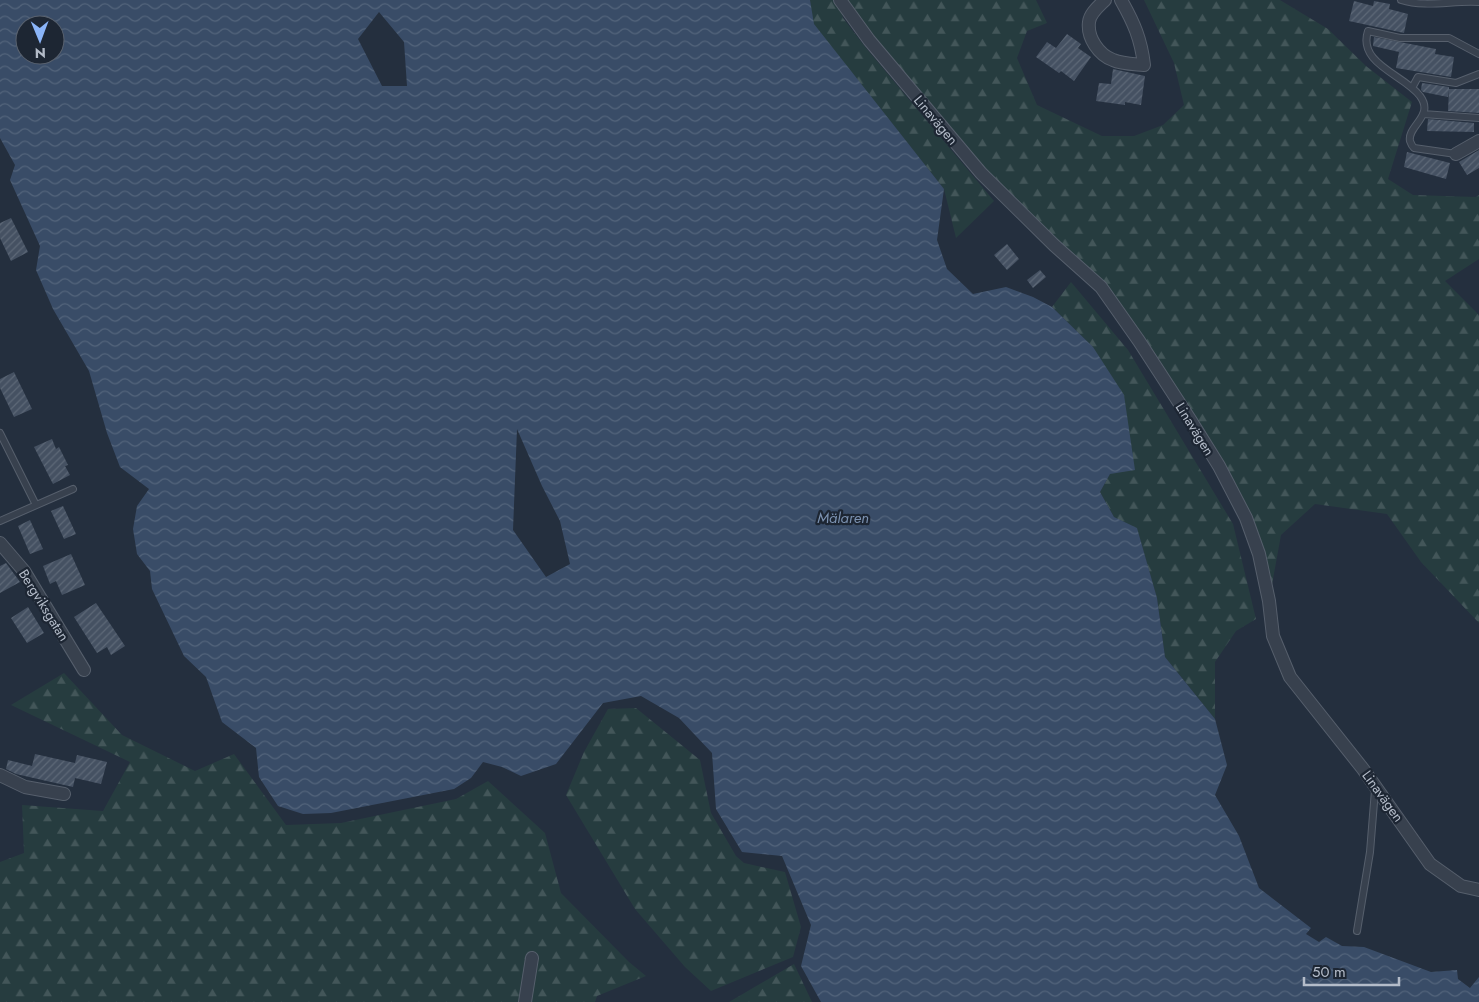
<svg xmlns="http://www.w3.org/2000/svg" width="1479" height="1002" viewBox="0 0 1479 1002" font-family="Jost,sans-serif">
  <defs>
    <pattern id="forest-firs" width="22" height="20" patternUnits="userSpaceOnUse" patternTransform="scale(1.25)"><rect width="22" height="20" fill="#263c3f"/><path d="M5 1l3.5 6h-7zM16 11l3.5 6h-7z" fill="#435659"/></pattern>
    <pattern id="water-waves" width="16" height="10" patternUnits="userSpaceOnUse" patternTransform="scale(1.25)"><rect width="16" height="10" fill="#394c67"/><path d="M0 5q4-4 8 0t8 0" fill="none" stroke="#53647b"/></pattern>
    <pattern id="building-hatch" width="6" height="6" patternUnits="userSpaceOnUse" patternTransform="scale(1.25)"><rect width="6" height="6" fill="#455162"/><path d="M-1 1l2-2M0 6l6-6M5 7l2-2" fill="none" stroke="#5d6877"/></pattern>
  </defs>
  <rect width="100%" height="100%" fill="#242f3e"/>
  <path fill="url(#forest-firs)" d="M810,0H837L843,18L866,48L994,201L956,238L944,189L813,24Z
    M840,0H1036L1047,23L1027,31L1017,58L1037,105L1102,136H1134L1163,125L1184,105L1174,63L1144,0H1280L1328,29L1366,66L1412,102L1388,179L1413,195L1476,197L1479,195V259L1445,281L1479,315V623L1421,562L1387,514L1315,504L1281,535L1269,601L1246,518L1101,287L981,173Z
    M1071,282L1128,350L1233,524L1256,619L1236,631L1215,662V719L1165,657L1157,598L1137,529L1114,517L1100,492L1110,474L1093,347L1052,307Z
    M64,673L122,735L195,771L234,754L286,825L341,823L456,799L488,781L545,833L561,893L629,962L646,976L597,996L595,1002H0V862L24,853L22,805L103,811L130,762L11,705Z
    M636,708L700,760L711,813L736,856L744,863L785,872L801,927L793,957L711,991L685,967L635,909L566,795L584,752L608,709Z
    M794,964L812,1002H729Z"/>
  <path fill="url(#water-waves)" fill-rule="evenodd" d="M0,0H810L814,24L944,189L937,240L947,269L973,294L1006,287L1033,297L1052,307L1093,347L1124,395L1135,470L1110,474L1100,492L1114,517L1137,528L1157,598L1165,657L1215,719L1227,765L1215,795L1239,836L1259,888L1311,928L1306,934L1319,942L1326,937L1342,946L1364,947L1431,972L1457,970L1458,979L1470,988L1479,977V1002H821L801,966L811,925L782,856L742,852L716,809L712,753L679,718L641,696L603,703L556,764L521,776L502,767L483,762L471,778L454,789L331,813L303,814L278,806L259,777L256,748L222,722L206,677L184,656L152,589L150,571L137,554L133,529L137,506L149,489L120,467L107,433L89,371L53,309L36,270L40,246L10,180L15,165L0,138ZM379,12L404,42L407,86H382L358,39ZM25,25H55V55H25ZM517,429L542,486L560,521L570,564L546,577L513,530Z"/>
  <path fill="url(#building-hatch)" d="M1354,1L1373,6L1374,1L1390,4L1389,9L1408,14L1404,33L1349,21Z
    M1067,34L1081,44L1078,48L1091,57L1074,81L1061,71L1059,73L1036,57L1047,42L1056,48Z
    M1374,37L1436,49L1435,54L1454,57L1451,77L1396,68L1399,52L1373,46Z
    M1113,69L1145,76L1141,105L1125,102V105L1096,101L1099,83L1111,84Z
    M1422,83L1449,87V89H1479V113L1448,111L1449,90L1448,97L1423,92L1421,90Z
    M1428,119L1474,123V132L1427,131Z
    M1479,150V168L1467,175L1459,162Z
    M1407,152L1450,163L1446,179L1404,167Z
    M11,218L28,252L11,261L0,238V223Z
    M1007,244L1019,259L1007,270L994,255Z
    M1040,270L1046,277L1033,288L1027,280Z
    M14,372L32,409L14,417L0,388V379Z
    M52,439L56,449L59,447L68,465L65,466L70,475L53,484L34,447Z
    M63,506L76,534L64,539L51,511Z
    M30,520L43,549L30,554L18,526Z
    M71,554L85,585L62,595L56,581L50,584L43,566Z
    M6,563L20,582L0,593V566Z
    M96,603L125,646L111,655L107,647L97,653L74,617Z
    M28,607L44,633L27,643L11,618Z
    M35,754L75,763L77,755L107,762L101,784L75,778L73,787L16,774L6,769L8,760L32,766Z"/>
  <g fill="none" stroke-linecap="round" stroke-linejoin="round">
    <defs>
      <path id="lane" d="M1401,0C1426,8 1454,0 1479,2
        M1412,88L1418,77L1456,83L1479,74
        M1423,114L1479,118
        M1456,154L1414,148C1412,146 1411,144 1410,141C1407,126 1435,116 1420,96C1405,75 1357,64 1368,31L1400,38H1449L1479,54
        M0,433L36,505
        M0,521L73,489
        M1357,931L1370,852L1375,790"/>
      <path id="street" d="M840,0L869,40L981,173L1054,245L1101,287L1139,341L1191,421L1219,466L1246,518L1259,554L1269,601L1273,636L1290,677L1363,769L1430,864L1461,886L1479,890
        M1105,0C1099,6 1090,13 1089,22C1087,38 1099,55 1113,60C1122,64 1134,64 1144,65C1141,39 1134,23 1121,0
        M1456,154L1479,141
        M0,543L24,571L84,670
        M0,775L25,787L64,794
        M525,1002L532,958"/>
    </defs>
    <use href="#lane" stroke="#565f6c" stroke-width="8"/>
    <use href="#street" stroke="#565f6c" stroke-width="14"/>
    <use href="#lane" stroke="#38414e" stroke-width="6"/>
    <use href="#street" stroke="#38414e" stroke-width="12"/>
  </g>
  <g text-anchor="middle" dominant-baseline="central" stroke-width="4.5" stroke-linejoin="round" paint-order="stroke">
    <g font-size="14" fill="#b4bcc9" stroke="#1d2633">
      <text transform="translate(936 120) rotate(50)">Linavägen</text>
      <text transform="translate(1195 429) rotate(58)">Linavägen</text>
      <text transform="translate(44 605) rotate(58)">Bergviksgatan</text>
      <text transform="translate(1383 796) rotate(54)">Linavägen</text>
    </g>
    <g font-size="15" font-style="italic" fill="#7c92b1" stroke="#1d2633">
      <text x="843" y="518">Mälaren</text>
    </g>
  </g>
  <g transform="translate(40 40) rotate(179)"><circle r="24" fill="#1d2633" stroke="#59626f"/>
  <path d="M0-4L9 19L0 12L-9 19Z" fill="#8ab4f8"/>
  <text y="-8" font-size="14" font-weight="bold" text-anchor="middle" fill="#b4bcc9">N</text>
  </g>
  <path d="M1304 977v8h95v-8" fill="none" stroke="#b4bcc9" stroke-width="2.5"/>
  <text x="1312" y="977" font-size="15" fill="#b4bcc9" stroke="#1d2633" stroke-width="4" paint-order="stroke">50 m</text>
</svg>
